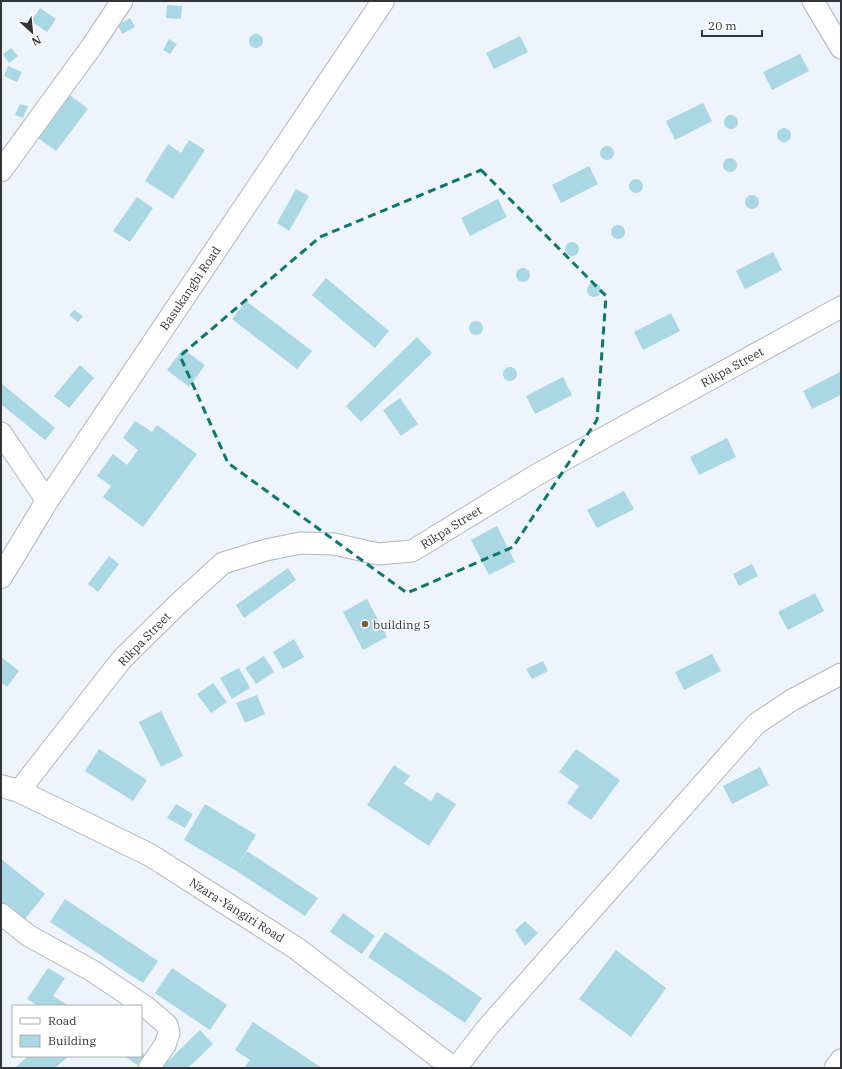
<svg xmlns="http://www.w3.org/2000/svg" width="842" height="1069" viewBox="0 0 842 1069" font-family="'IBM Plex Serif',serif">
  <rect width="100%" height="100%" fill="#edf4fb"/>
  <path fill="#a9d7e3" d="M167,5L182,6L181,19L166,18Z
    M40,8L56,19L47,32L31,21Z
    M130,18L135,27L122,34L118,25Z
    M249 41a7 7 0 1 1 14 0a7 7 0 1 1-14 0Z
    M520,36L528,52L494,69L486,53Z
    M169,39L177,44L170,54L163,50Z
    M11,48L18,56L9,63L3,54Z
    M800,54L809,71L772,90L763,72Z
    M8,66L22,72L17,82L4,76Z
    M66,92L88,109L56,151L34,135Z
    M703,103L712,121L675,140L666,121Z
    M20,104L28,106L23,118L15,115Z
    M724 122a7 7 0 1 1 14 0a7 7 0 1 1-14 0Z
    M777 135a7 7 0 1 1 14 0a7 7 0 1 1-14 0Z
    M189,140L205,150L173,199L145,181L168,144L181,153Z
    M600 153a7 7 0 1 1 14 0a7 7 0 1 1-14 0Z
    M723 165a7 7 0 1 1 14 0a7 7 0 1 1-14 0Z
    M589,166L598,184L561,203L552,185Z
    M629 186a7 7 0 1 1 14 0a7 7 0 1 1-14 0Z
    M296,189L309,196L289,231L277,223Z
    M745 202a7 7 0 1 1 14 0a7 7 0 1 1-14 0Z
    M137,197L153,208L130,242L113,231Z
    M498,199L507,217L470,236L461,218Z
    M611 232a7 7 0 1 1 14 0a7 7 0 1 1-14 0Z
    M565 249a7 7 0 1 1 14 0a7 7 0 1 1-14 0Z
    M773,252L782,270L745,289L736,271Z
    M516 275a7 7 0 1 1 14 0a7 7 0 1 1-14 0Z
    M326,278L389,331L375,348L312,295Z
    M587 290a7 7 0 1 1 14 0a7 7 0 1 1-14 0Z
    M246,301L312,351L297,369L232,319Z
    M74,310L83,316L78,322L69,315Z
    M671,313L680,331L643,350L634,332Z
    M469 328a7 7 0 1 1 14 0a7 7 0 1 1-14 0Z
    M417,337L432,353L361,422L346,406Z
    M183,349L205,365L189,387L167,370Z
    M80,365L94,378L69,408L54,396Z
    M503 374a7 7 0 1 1 14 0a7 7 0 1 1-14 0Z
    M840,372L841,375V395L812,409L803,391Z
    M563,377L572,395L535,414L526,396Z
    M1,383L55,428L45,440L1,404Z
    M400,398L418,424L401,436L383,410Z
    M135,421L152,432L157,425L197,454L143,527L103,497L111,486L97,476L113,454L127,465L138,450L123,438Z
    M727,438L736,457L699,475L690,457Z
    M624,491L634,509L597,528L587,510Z
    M497,526L515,562L489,575L471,540Z
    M109,556L119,564L98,592L88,584Z
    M752,564L758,576L739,586L733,574Z
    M288,568L296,580L244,618L236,605Z
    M815,593L824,611L788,630L778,612Z
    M367,599L387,637L363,650L343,612Z
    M294,639L304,657L283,669L273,652Z
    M712,654L721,671L684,690L675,672Z
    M264,656L274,672L256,684L245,668Z
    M1,657L19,671L7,687L1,683Z
    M543,661L548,671L532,679L526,669Z
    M239,668L250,688L232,699L220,678Z
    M213,683L227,702L211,713L197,694Z
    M257,695L265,714L245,723L236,703Z
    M161,711L183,756L161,767L139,722Z
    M99,749L147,780L133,801L85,771Z
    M576,749L620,780L591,820L567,803L579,786L559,772Z
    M394,765L410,776L404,784L431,801L437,792L456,804L429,846L367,805Z
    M760,767L769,785L732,804L723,786Z
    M176,804L193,814L185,828L167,818Z
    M205,804L256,835L237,866L247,851L318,898L305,916L235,870L184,840Z
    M1,859L45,894L21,924L1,908Z
    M65,899L158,961L143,983L50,922Z
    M343,913L375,936L362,954L330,932Z
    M525,921L538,933L525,946L515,930Z
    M385,932L482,998L465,1023L368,957Z
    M616,950L666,988L631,1037L579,999Z
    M48,968L65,978L53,996L69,1006H38L27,999Z
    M172,968L227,1005L210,1030L155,993Z
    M253,1022L322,1068H244L250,1060L235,1050Z
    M200,1030L213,1044L188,1068H161Z
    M141,1052L145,1055L137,1065L124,1056H141Z
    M28,1056H69L55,1068H17L16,1067Z"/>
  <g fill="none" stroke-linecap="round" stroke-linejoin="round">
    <defs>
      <path id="minor" d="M813,1L841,48
        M1,171L92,46L122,1
        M1,433L47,501
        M19,791L122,659L179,603L223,563L266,550L300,543L334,544L378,554L412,551L538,474L841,307
        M1,914L29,936L91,970L146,1007L167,1025L169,1033L165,1045L149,1068
        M456,1068L487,1028L756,724L792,700L841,674
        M835,1068L841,1060"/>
      <path id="tertiary" d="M1,577L47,501L383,1"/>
      <path id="primary" d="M1,786L19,791L150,855L296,948L453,1068"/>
    </defs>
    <use href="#minor" stroke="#afb6bc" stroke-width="23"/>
    <use href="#tertiary" stroke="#afb6bc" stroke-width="24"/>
    <use href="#primary" stroke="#afb6bc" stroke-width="24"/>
    <use href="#minor" stroke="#fff" stroke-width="21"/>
    <use href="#tertiary" stroke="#fff" stroke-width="22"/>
    <use href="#primary" stroke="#fff" stroke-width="22"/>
  </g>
  <path fill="none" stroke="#0f766e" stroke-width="3" stroke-dasharray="8 5" stroke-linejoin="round" d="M481,170L606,296L597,420L513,547L407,593L228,463L180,356L320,237Z"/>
  <circle fill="#795e30" stroke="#fff" stroke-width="1.5" cx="365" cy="624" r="4"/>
  <g text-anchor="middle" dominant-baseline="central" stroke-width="3" stroke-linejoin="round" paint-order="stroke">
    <g font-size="12" fill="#323437" stroke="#fff">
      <text transform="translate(190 288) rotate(-56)">Basukangbi Road</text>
      <text transform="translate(732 367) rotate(-29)">Rikpa Street</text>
      <text transform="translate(451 527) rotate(-32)">Rikpa Street</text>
      <text transform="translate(144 639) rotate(-46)">Rikpa Street</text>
      <text transform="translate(237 910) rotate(32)">Nzara-Yangiri Road</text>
    </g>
    <g font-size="12" fill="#323437" stroke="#fff" text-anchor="start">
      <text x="373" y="624">building 5</text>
    </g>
  </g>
  <rect width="842" height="1069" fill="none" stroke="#323437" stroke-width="4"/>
  <rect x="12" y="1005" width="130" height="52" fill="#ffffff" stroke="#adaeaf"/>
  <rect x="20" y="1018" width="20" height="6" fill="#ffffff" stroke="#adaeaf"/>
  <text x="48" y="1025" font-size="12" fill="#323437">Road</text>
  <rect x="20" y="1035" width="20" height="12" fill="#a9d7e3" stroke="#adaeaf"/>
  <text x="48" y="1045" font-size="12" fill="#323437">Building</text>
  <g transform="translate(32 32) rotate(153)" stroke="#ffffff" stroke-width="3" paint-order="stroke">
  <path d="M0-3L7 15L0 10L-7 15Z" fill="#323437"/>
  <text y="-6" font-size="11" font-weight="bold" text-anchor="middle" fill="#323437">N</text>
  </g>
  <path d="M702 30v6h60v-6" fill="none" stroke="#323437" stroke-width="2"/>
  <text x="708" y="30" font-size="12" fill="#323437" stroke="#ffffff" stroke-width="3" paint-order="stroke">20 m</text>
</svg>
